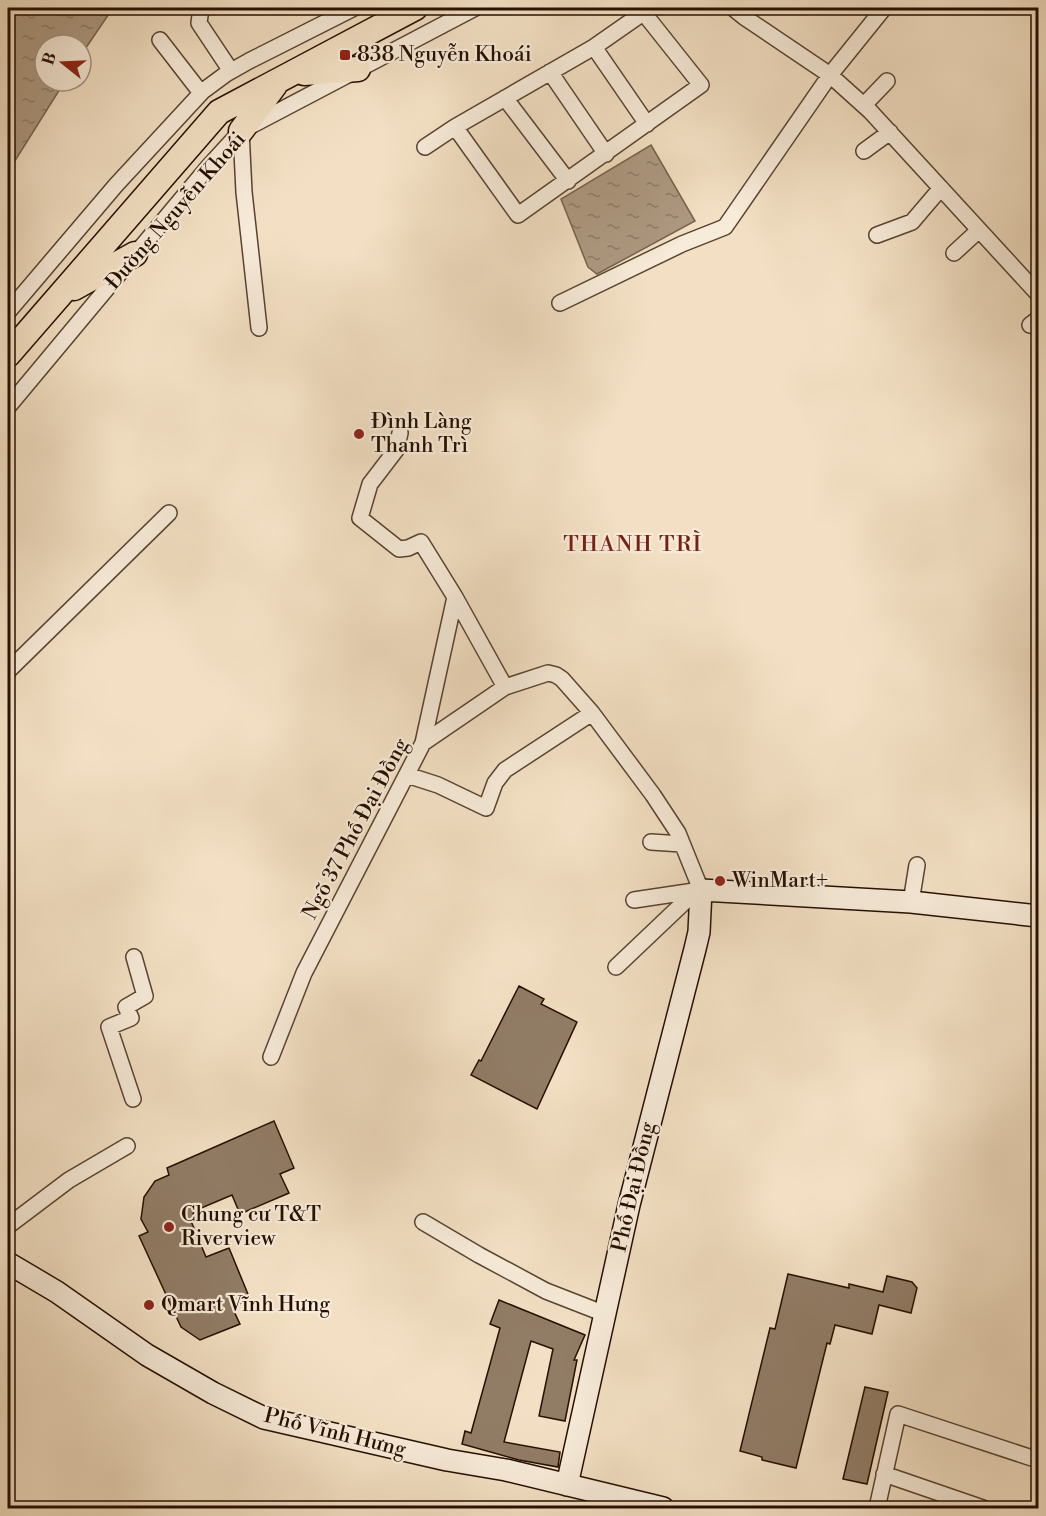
<svg xmlns="http://www.w3.org/2000/svg" width="1046" height="1516" viewBox="0 0 1046 1516" font-family="'Libre Bodoni',serif">
  <defs>
    <pattern id="water-ripples" width="26" height="14" patternUnits="userSpaceOnUse" patternTransform="scale(1.5)"><rect width="26" height="14" fill="#ad9981"/><path d="M2 4q2-2 4 0t4 0M15 11q2-2 4 0t4 0" fill="none" stroke="#8d7b67"/></pattern>
  </defs>
  <rect width="100%" height="100%" fill="#f3e0c4"/>
  <filter id="stains"><feTurbulence type="fractalNoise" baseFrequency=".00333" numOctaves="4"/><feColorMatrix values="0 0 0 0 .2 0 0 0 0 .09 0 0 0 0 .02 0 0 0 .5 -.17"/></filter>
  <radialGradient id="worn" r=".72"><stop offset=".6" stop-color="#630" stop-opacity="0"/><stop offset="1" stop-color="#630" stop-opacity=".3"/></radialGradient>
  <path fill="url(#water-ripples)" stroke="#77624d" stroke-width="1.5" d="M8,8H113L81,55V45H45V81H65L8,172Z
    M651,145L695,221L597,274L588,267L561,199Z"/>
  <path fill="#917c66" stroke="#260f00" stroke-width="1.5" d="M519,986L544,999L541,1004L577,1022L537,1109L471,1075L479,1060L481,1061Z
    M274,1121L294,1168L280,1174L289,1193L240,1214L232,1195L194,1211L191,1221L206,1257L229,1248L250,1299L232,1307L240,1324L200,1340L181,1327L139,1236L148,1232L141,1219L144,1197L155,1181L169,1175L167,1168Z
    M788,1274L849,1288V1284L883,1292L887,1276L912,1282L917,1288L911,1313L879,1305L872,1334L835,1325L830,1344L827,1343L796,1468L762,1460V1457L740,1451L770,1328L775,1329Z
    M499,1300L585,1335L574,1360H577L565,1421L539,1416L553,1349L531,1341L504,1442L560,1452L558,1467L519,1460L462,1444L465,1431L471,1433L500,1328L490,1324Z
    M865,1387L888,1392L867,1484L843,1479Z"/>
  <g fill="none" stroke-linecap="round" stroke-linejoin="round">
    <defs>
      <path id="street" d="M201,8L199,23L231,71
        M733,8L744,17L830,75L870,111L1038,294
        M160,40L201,93
        M594,47L647,124
        M550,72L606,154
        M505,98L568,181
        M864,105L887,81
        M455,127L518,215L701,85L643,12
        M241,131L244,192L259,328
        M425,147L455,127L594,47L650,8
        M864,151L890,132
        M877,235L912,222L941,188
        M954,253L979,230
        M560,303L682,244L725,227L830,75L884,8
        M8,312L116,185L203,91L226,74L249,61L354,8
        M1030,325L1038,319
        M8,407L209,166L241,131L475,8
        M400,433L396,450L370,484L360,518L399,549L408,548L421,542L455,597L505,687
        M8,671L169,513
        M423,743L455,597
        M407,775L438,785L486,808L495,783L505,770L592,713
        M651,842L682,844
        M911,902L917,865
        M616,967L696,891
        M271,1057L304,973L423,743L505,687L548,673L556,675L562,679L592,713L653,795L678,833L701,890L634,900
        M133,1099L109,1027L131,1018L126,1007L145,996L134,957
        M423,1222L479,1255L546,1291L605,1314
        M8,1226L69,1180L127,1146
        M884,1474L983,1508
        M877,1508L898,1414L1038,1460"/>
      <path id="secondary" d="M8,1263L57,1292L147,1355L213,1393L264,1418L447,1460L506,1470L663,1508
        M567,1485L629,1205L695,949L699,932L701,890L911,902L1038,916"/>
      <path id="primary" d="M304,73L358,69
        M241,131L275,85
        M74,288L135,254
        M8,355L219,112L415,8"/>
    </defs>
    <use href="#street" stroke="#594331" stroke-width="18"/>
    <use href="#secondary" stroke="#260f00" stroke-width="24"/>
    <use href="#primary" stroke="#260f00" stroke-width="27"/>
    <use href="#street" stroke="#f7ebd9" stroke-width="15"/>
    <use href="#secondary" stroke="#f7ebd9" stroke-width="21"/>
    <use href="#primary" stroke="#f3e0c4" stroke-width="24"/>
  </g>
  <g fill="#8f2418" stroke="#f7ebd9" stroke-width="2">
    <rect x="339" y="49" width="12" height="12" rx="3"/>
    <circle cx="359" cy="434" r="6"/>
    <circle cx="720" cy="881" r="6"/>
    <circle cx="169" cy="1227" r="6"/>
    <circle cx="149" cy="1305" r="6"/>
  </g>
  <g text-anchor="middle" dominant-baseline="central" stroke-width="4.5" stroke-linejoin="round" paint-order="stroke">
    <g font-size="21" fill="#260f00" stroke="#f7ebd9" text-anchor="start">
      <text x="357" y="55">838 Nguyễn Khoái</text>
      <text x="371" y="422">Đình Làng<tspan x="371" dy="24">Thanh Trì</tspan></text>
      <text x="732" y="881">WinMart+</text>
      <text x="181" y="1215">Chung cư T&amp;T<tspan x="181" dy="24">Riverview</tspan></text>
      <text x="161" y="1305">Qmart Vĩnh Hưng</text>
    </g>
    <g font-size="21" fill="#260f00" stroke="#f7ebd9">
      <text transform="translate(176 211) rotate(-49)">Đường Nguyễn Khoái</text>
      <text transform="translate(356 829) rotate(-62)">Ngõ 37 Phố Đại Đồng</text>
      <text transform="translate(634 1187) rotate(-77)">Phố Đại Đồng</text>
      <text transform="translate(335 1433) rotate(14)">Phố Vĩnh Hưng</text>
    </g>
    <g font-size="22" letter-spacing="1.5" fill="#7a1f14" stroke="#f7ebd9">
      <text x="633" y="544">THANH TRÌ</text>
    </g>
  </g>
  <rect width="1046" height="1516" fill="none" stroke="#f3e0c4" stroke-width="30"/>
  <rect x="9" y="9" width="1028" height="1498" fill="none" stroke="#260f00" stroke-width="3"/>
  <rect x="15" y="15" width="1016" height="1486" fill="none" stroke="#260f00" stroke-width="1.5"/>
  <g transform="translate(63 63) rotate(288)"><circle r="28" fill="#f7ebd9" stroke="#a39382" stroke-width="1.5"/>
  <path d="M0-4.5L10 22L0 15L-10 22Z" fill="#8f2418"/>
  <text y="-9" font-size="16" font-weight="bold" text-anchor="middle" fill="#260f00">B</text>
  </g>
  <rect width="100%" height="100%" filter="url(#stains)"/>
  <rect width="100%" height="100%" fill="url(#worn)"/>
</svg>
